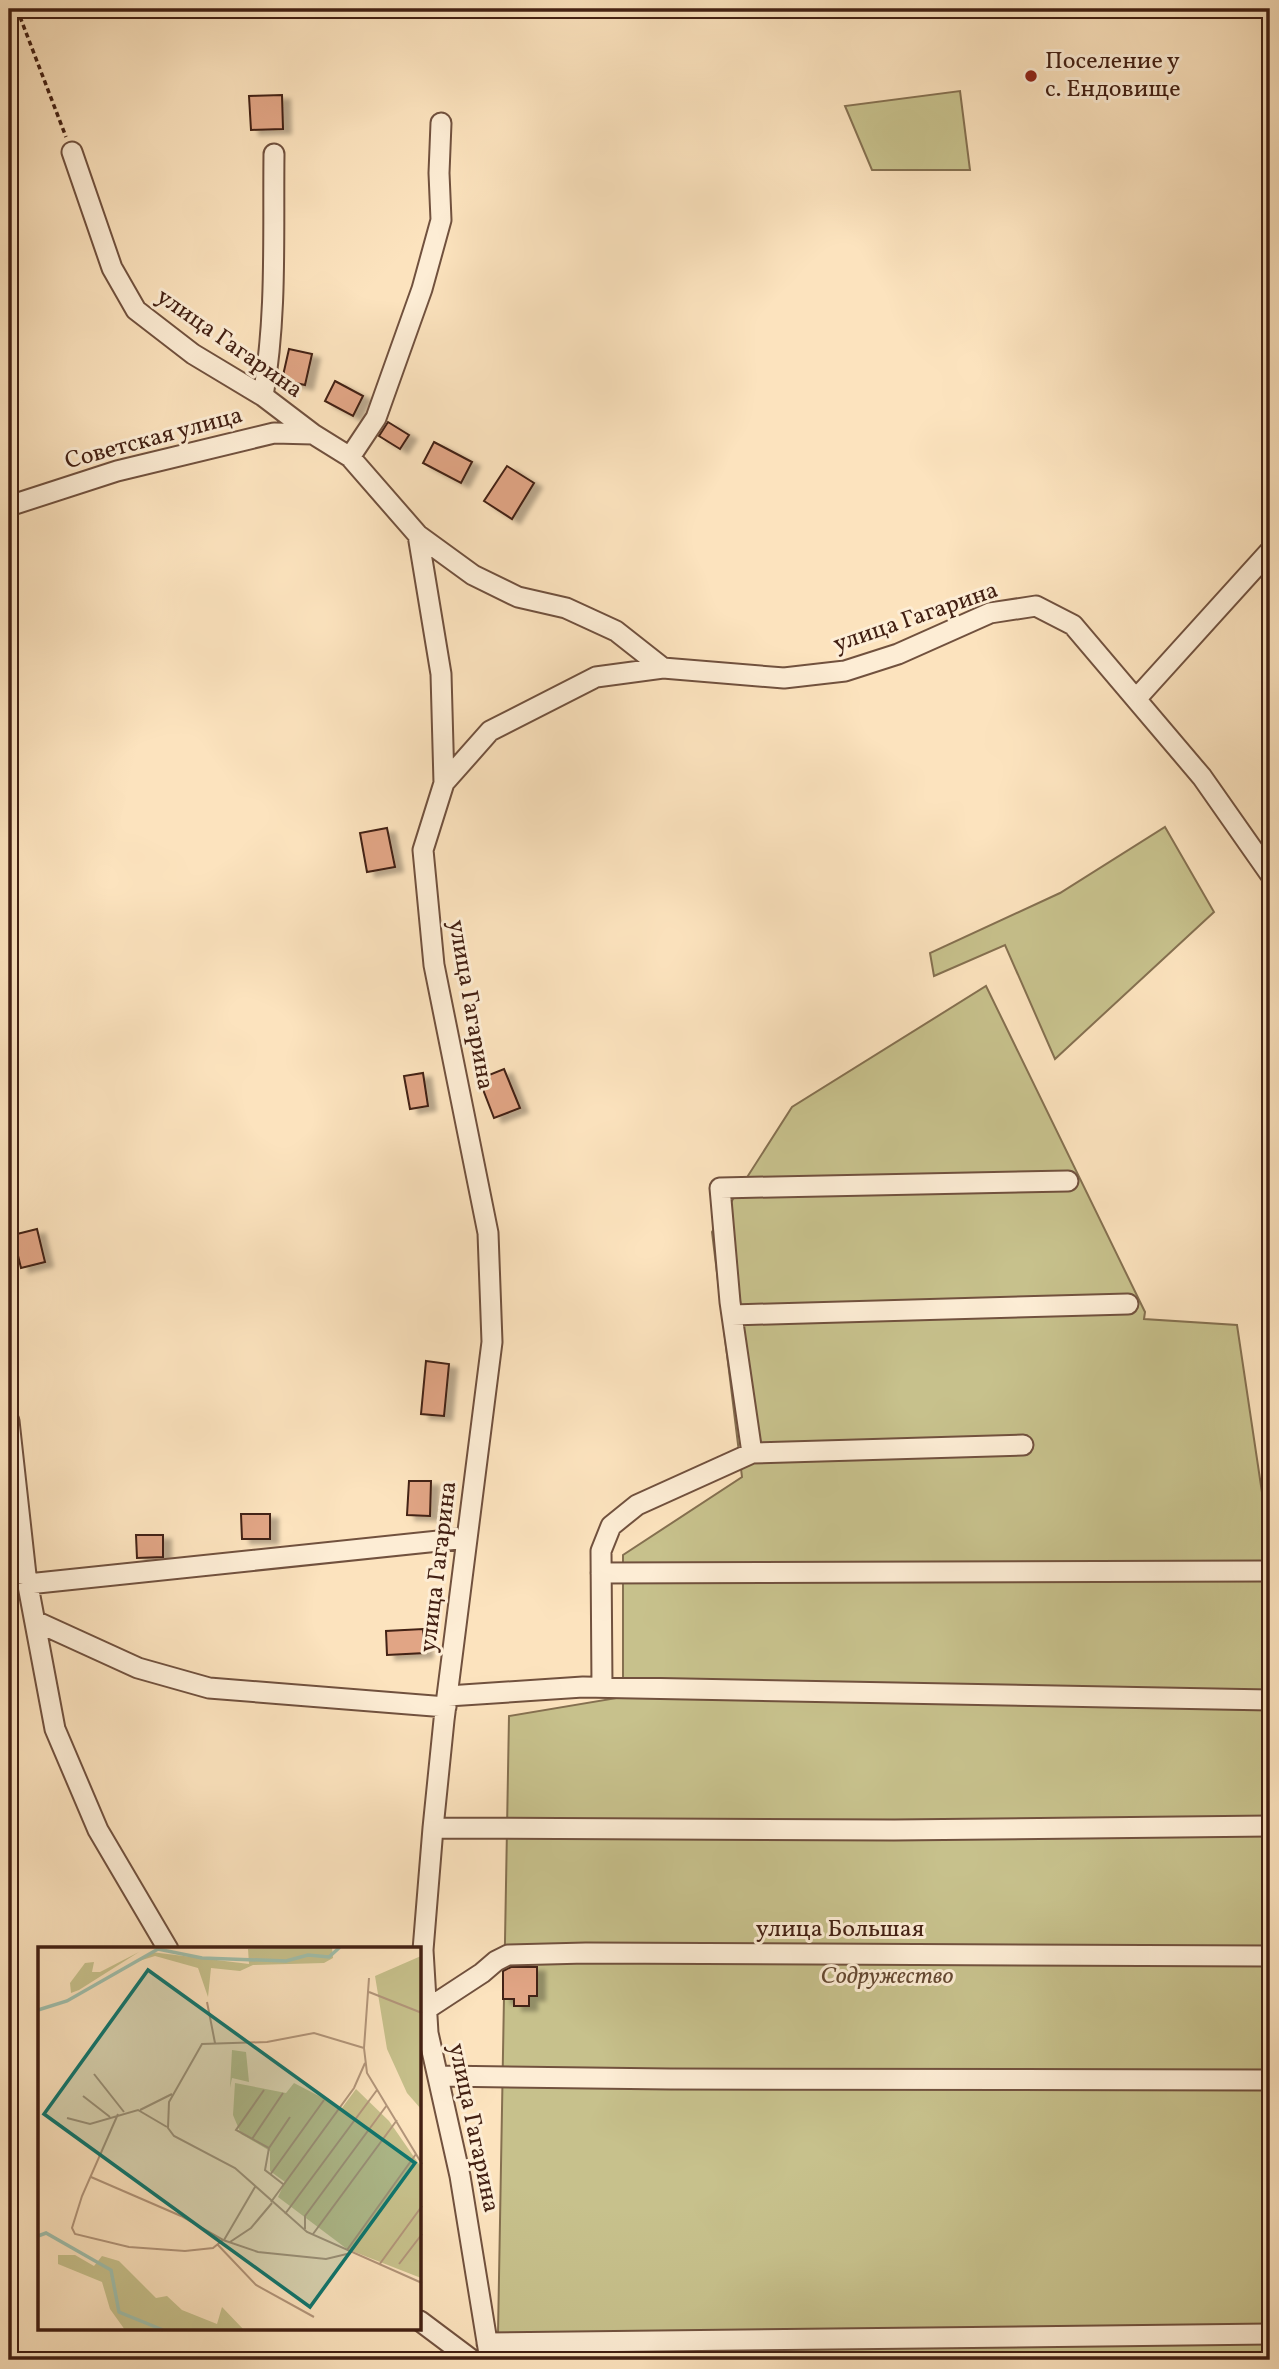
<svg xmlns="http://www.w3.org/2000/svg" width="1279" height="2369" viewBox="0 0 1279 2369" font-family="Vollkorn,serif">
  <defs>
    <filter id="shadow"><feDropShadow dx="8" dy="4.5" stdDeviation="2" flood-color="#0004"/></filter>
  </defs>
  <rect width="100%" height="100%" fill="#fce3be"/>
  <filter id="stains"><feTurbulence type="fractalNoise" baseFrequency=".00286" numOctaves="4"/><feColorMatrix values="0 0 0 0 .2 0 0 0 0 .09 0 0 0 0 .02 0 0 0 .5 -.17"/></filter>
  <radialGradient id="worn" r=".72"><stop offset=".6" stop-color="#630" stop-opacity="0"/><stop offset="1" stop-color="#630" stop-opacity=".3"/></radialGradient>
  <path fill="#c7c18c" stroke="#857050" stroke-width="2" d="M960,91L970,170H872L845,106Z
    M1165,827L1214,912L1055,1059L1005,945L934,976L930,953L1060,893Z
    M986,986L1145,1312L1144,1319L1237,1325L1270,1546V2360H503L498,2334L509,1716L623,1697V1555L742,1477L712,1232L792,1107Z"/>
  <path fill="#e1a585" stroke="#432013" stroke-width="2" filter="url(#shadow)" d="M282,95L283,129L251,130L249,96Z
    M289,349L312,354L305,385L282,380Z
    M335,381L363,396L353,416L325,401Z
    M388,422L409,435L400,449L379,436Z
    M434,442L472,462L461,483L423,463Z
    M507,466L534,483L512,519L484,501Z
    M387,828L395,867L367,872L360,833Z
    M504,1069L520,1108L494,1118L479,1079Z
    M423,1073L428,1106L410,1109L404,1076Z
    M37,1229L45,1262L21,1268L13,1235Z
    M426,1361L449,1364L444,1416L421,1414Z
    M409,1481H431L430,1516L407,1515Z
    M241,1514H270V1539H242Z
    M136,1535H163V1557L137,1558Z
    M423,1629L425,1653L387,1655L386,1631Z
    M511,1967H537V1996H529V2006H514V1999H503V1971Z"/>
  <g fill="none" stroke-linecap="round" stroke-linejoin="round">
    <defs>
      <path id="street" d="M72,152L112,268L136,310L193,354L263,396L313,434L350,457L418,535L441,674L444,783
        M263,396C277,316 273,235 274,154
        M350,457L376,418L422,289L441,220L439,173L441,123
        M9,506L117,471L274,433L313,434
        M418,535L473,575L518,597L566,608L616,631L663,668
        M1136,699L1270,551
        M732,1315L1128,1304
        M9,1421L26,1575L9,1572
        M752,1453L1023,1445
        M601,1573L1266,1571
        M26,1575L55,1729L98,1830L168,1949
        M28,1584L467,1538
        M35,1621L138,1668L209,1688L446,1707
        M602,1687L601,1551L611,1526L637,1505L752,1453L730,1302L720,1188L1068,1181
        M448,1696L583,1687L1270,1700
        M433,1828L894,1830L1270,1826
        M427,2009L482,1973L496,1961L508,1955L586,1953L1270,1956
        M438,2076L670,2079L1270,2080
        M420,2321L472,2360
        M487,2343L1270,2334
        M490,2360L460,2176L428,2033L423,1950L433,1828L444,1720L492,1342L488,1233L434,965L423,850L444,783L490,731L596,677L663,668L784,678L845,671L898,654L990,613L1036,606L1073,625L1202,777L1270,874"/>
    </defs>
    <use href="#street" stroke="#71513e" stroke-width="23"/>
    <path stroke="#432013" stroke-width="3.5" stroke-dasharray="5 3.5" stroke-linecap="butt" d="M17,9L66,137"/>
    <use href="#street" stroke="#fdedd5" stroke-width="19"/>
  </g>
  <circle fill="#8f2418" stroke="#fdedd5" stroke-width="2.5" cx="1031" cy="76" r="7"/>
  <g text-anchor="middle" dominant-baseline="central" stroke-width="6" stroke-linejoin="round" paint-order="stroke">
    <g font-size="24" fill="#432013" stroke="#fdedd5" text-anchor="start">
      <text x="1045" y="62">Поселение у<tspan x="1045" dy="28">с. Ендовище</tspan></text>
    </g>
    <g font-size="24" fill="#432013" stroke="#fdedd5">
      <text transform="translate(229 344) rotate(35)">улица Гагарина</text>
      <text transform="translate(154 439) rotate(-15)">Советская улица</text>
      <text transform="translate(916 618) rotate(-19)">улица Гагарина</text>
      <text transform="translate(470 1005) rotate(80)">улица Гагарина</text>
      <text transform="translate(439 1567) rotate(-83)">улица Гагарина</text>
      <text x="840" y="1930">улица Большая</text>
      <text transform="translate(473 2128) rotate(78)">улица Гагарина</text>
    </g>
    <g font-size="24" font-style="italic" fill="#644831" stroke="#fdedd5">
      <text x="887" y="1977">Содружество</text>
    </g>
  </g>
  <g transform="translate(38 1947)">
    <rect width="383" height="383" fill="#fce3be"/>
    <path d="M294,0L295,11L286,16L215,18L202,24L173,21L170,50L160,21L117,9L101,14L113,5L211,17L210,2ZM101,5L41,43L33,46L32,36L47,16L56,15L54,25H62ZM383,9V162L369,146L349,102L337,29ZM194,103L208,105L211,135L194,131L192,141ZM197,136L248,146L256,136L304,161L318,142L351,174L383,220V331L309,302L240,250L247,235L232,224V204L203,187L195,168ZM20,308H37L56,319L64,309L81,314L118,351L129,349L144,363L179,377L184,360L206,383H87L72,362L64,335L20,317Z" fill="#c7c18c"/>
    <path fill="none" stroke="#a0bfac" stroke-width="3.5" d="M0,63L29,54L120,2L164,11L248,14L270,8L291,10L302,0M0,289L8,286L73,323L81,365L125,383"/>
    <path fill="none" stroke="#b2957a" stroke-width="2" d="M331,31L326,101L329,126L384,217M331,45L384,66M169,55L177,96M326,101L276,86L229,95L164,97L131,155L130,181L136,189L197,221L269,285L384,336M56,127L86,165M226,143L198,183L231,201L227,223L245,237M45,149L72,170M102,163L134,147M29,171L52,177L100,163L129,180M214,192L245,146M231,201L252,170M232,228L286,153M53,230L143,269L185,293L175,301L147,304L91,300L37,287L34,281L44,249L80,167M233,255L316,141L327,116M247,267L339,143M267,282V269L349,158M275,287L359,173M185,293L220,305L288,312L313,306M186,293L217,240M192,295L213,281L234,256M180,298L218,338L276,370M309,303L378,207M361,317L384,287M341,318L384,259"/>
    <path fill="#0f766e" fill-opacity="0.15" stroke="#0f766e" stroke-width="3.5" d="M110,23L377,216L272,360L6,167Z"/>
    <rect width="383" height="383" fill="none" stroke="#432013" stroke-width="3.5"/>
  </g>
  <rect width="1279" height="2369" fill="none" stroke="#fce3be" stroke-width="35"/>
  <rect x="10" y="10" width="1258" height="2348" fill="none" stroke="#432013" stroke-width="3.5"/>
  <rect x="18" y="18" width="1244" height="2334" fill="none" stroke="#432013" stroke-width="2"/>
  <rect width="100%" height="100%" filter="url(#stains)"/>
  <rect width="100%" height="100%" fill="url(#worn)"/>
</svg>
